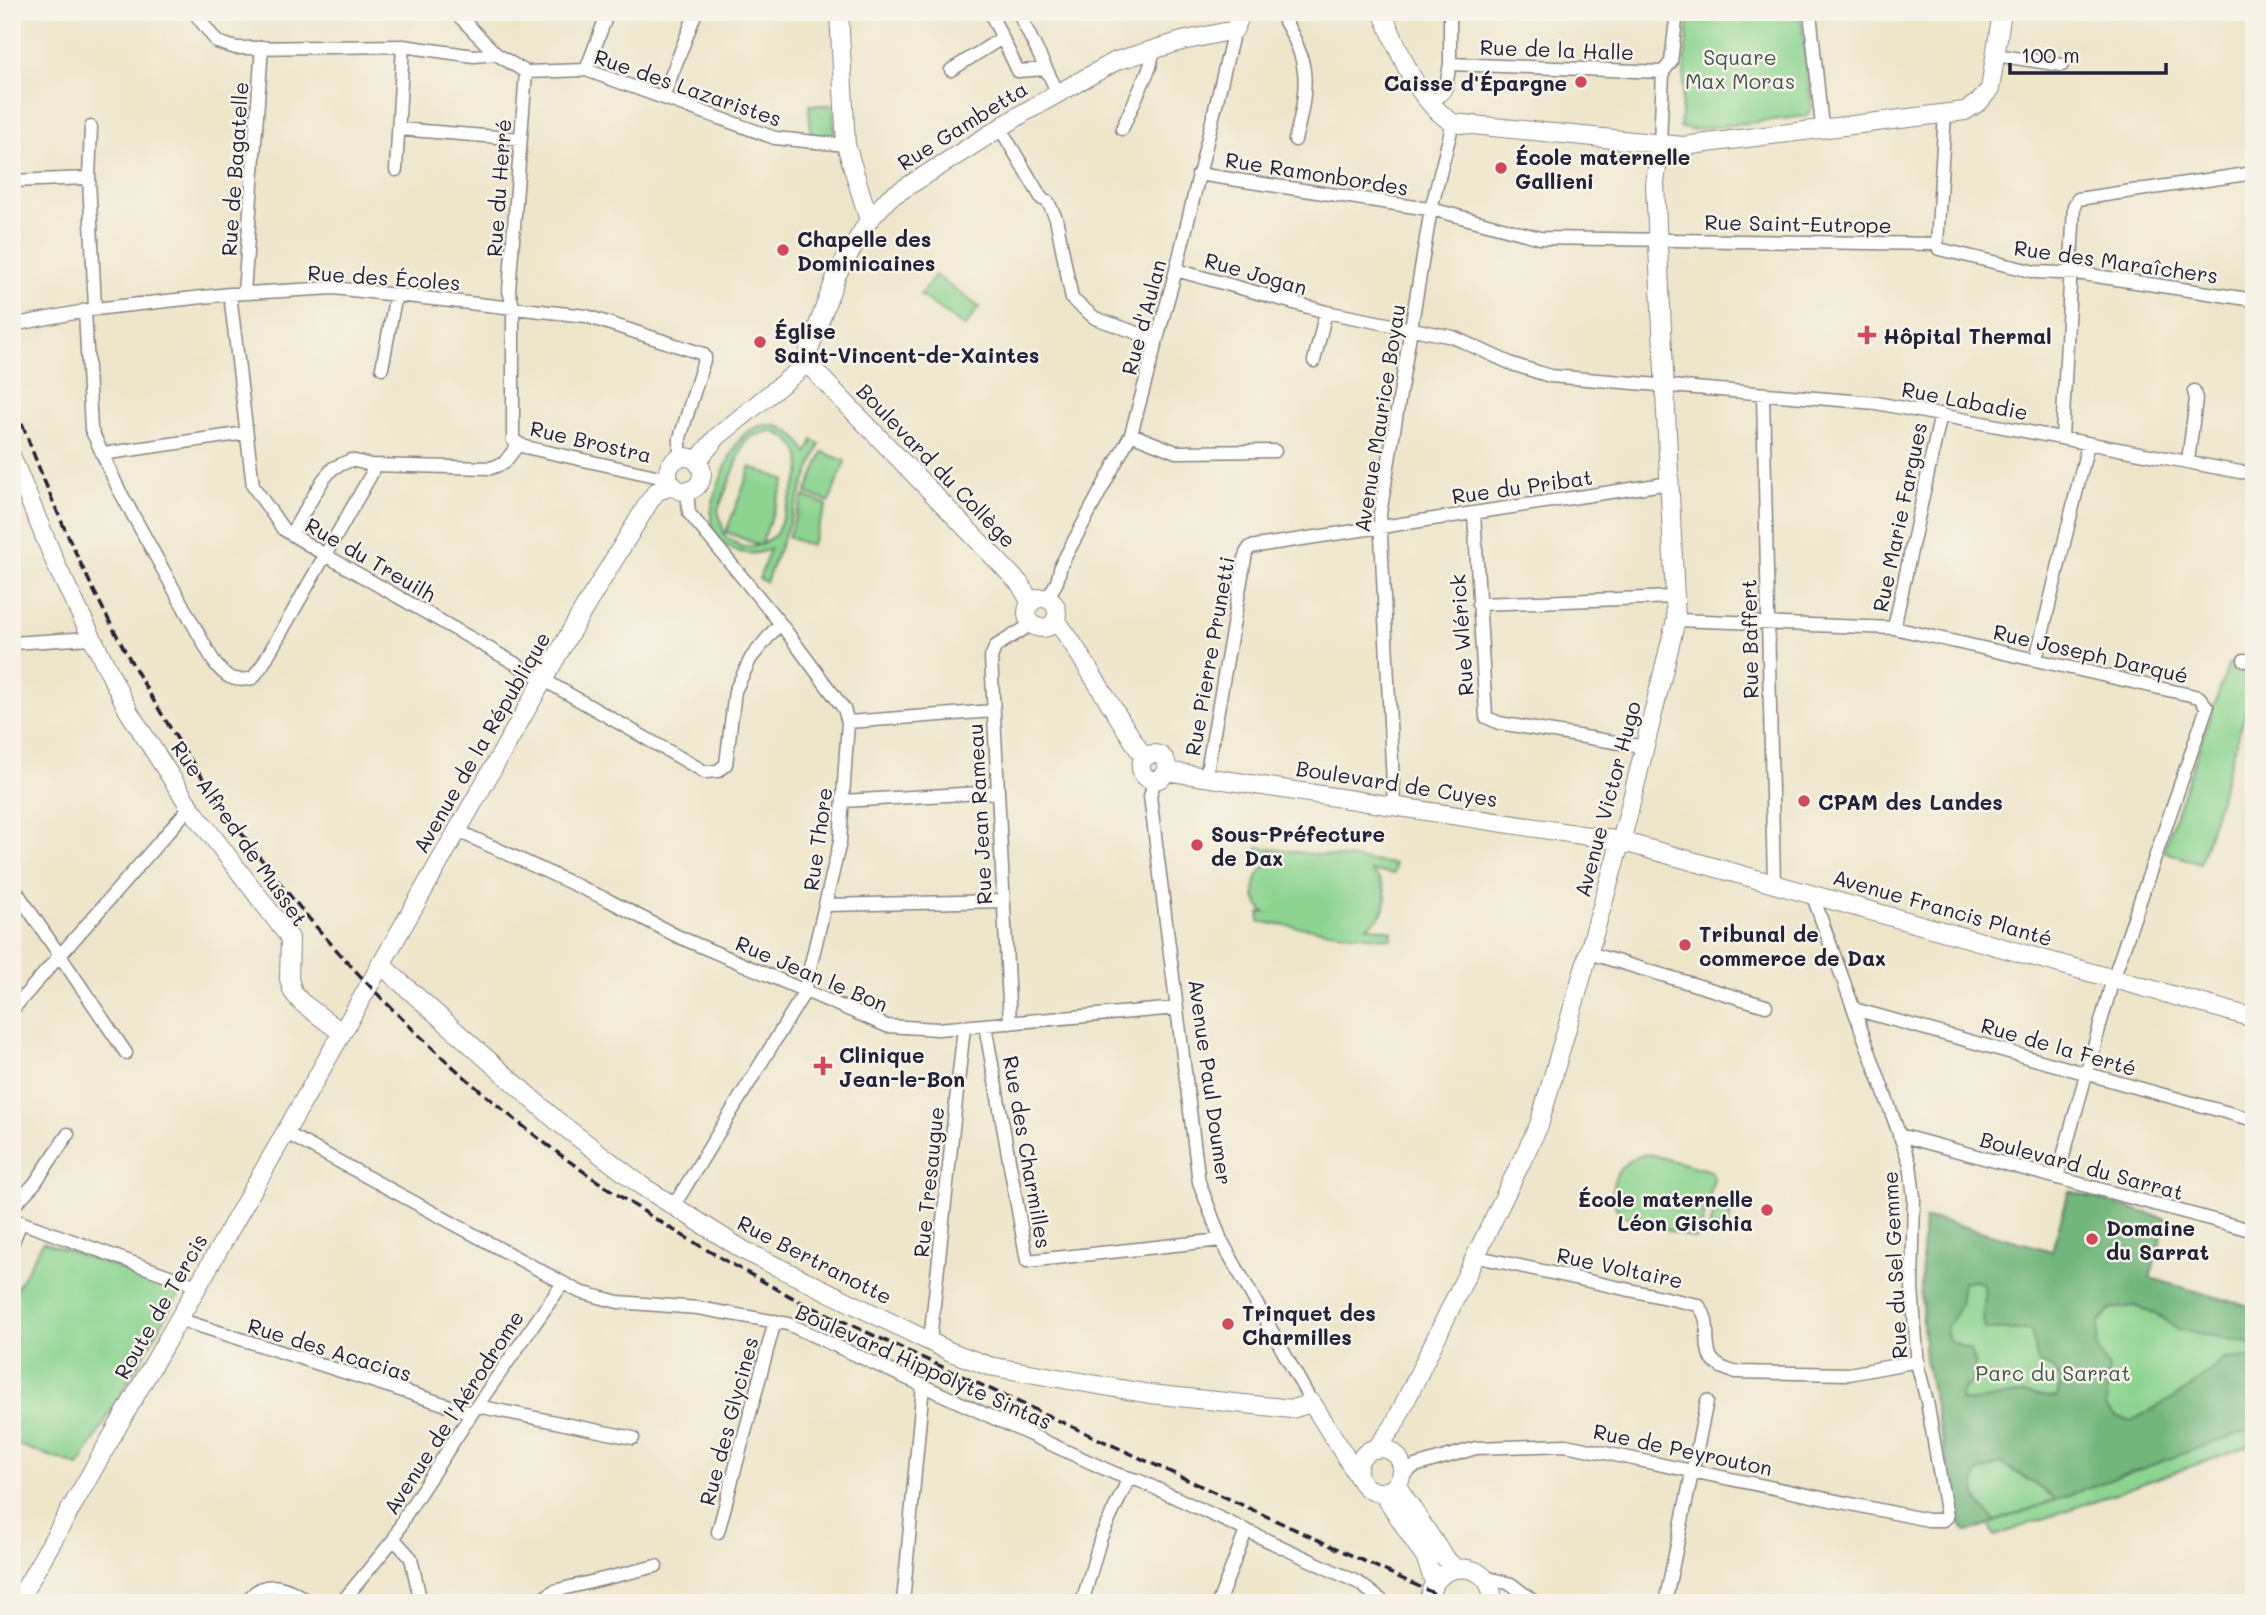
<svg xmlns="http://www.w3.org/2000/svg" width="2266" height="1615" viewBox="0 0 2266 1615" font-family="Mali,sans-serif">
  <rect width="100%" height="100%" fill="#f7f3e8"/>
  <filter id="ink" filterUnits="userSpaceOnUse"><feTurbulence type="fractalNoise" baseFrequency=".0143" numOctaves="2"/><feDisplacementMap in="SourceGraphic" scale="14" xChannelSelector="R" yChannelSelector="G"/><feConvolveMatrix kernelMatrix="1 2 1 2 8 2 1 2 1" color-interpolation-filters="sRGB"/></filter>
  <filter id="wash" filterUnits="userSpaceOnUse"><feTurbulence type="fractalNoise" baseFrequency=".00686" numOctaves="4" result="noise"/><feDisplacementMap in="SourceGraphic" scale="28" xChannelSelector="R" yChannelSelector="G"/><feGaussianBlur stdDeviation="1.57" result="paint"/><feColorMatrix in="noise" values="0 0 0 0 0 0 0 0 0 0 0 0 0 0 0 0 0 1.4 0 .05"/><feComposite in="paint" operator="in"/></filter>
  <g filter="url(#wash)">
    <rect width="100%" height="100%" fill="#eee6cb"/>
    <path fill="#8cd490" stroke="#577b66" stroke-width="2" fill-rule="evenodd" d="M1689,12H1800L1812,108L1806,116L1691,130L1680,127Z
      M809,105H833L835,136H811Z
      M935,275L979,307L965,327L920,295Z
      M766,425C787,425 799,436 807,454L813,440L820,444L766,582L759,579L770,549C744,560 713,549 711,517C711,499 732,444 746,433C752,428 759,426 766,425ZM771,431C792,437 804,451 800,474L776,534L761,545L785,480L751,467L726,532L759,545L742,547L725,536L718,510L745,442L752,436Z
      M823,452L845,461L829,502L806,493Z
      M804,496L827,505L811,546L788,537Z
      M2229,663L2254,672V683L2200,864L2163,851Z
      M1258,847L1395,864L1394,874L1371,871C1391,888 1392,913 1367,926L1392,931L1391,939L1259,922L1260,913H1265C1248,897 1253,872 1272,861L1256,858Z
      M1649,1154L1711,1171L1714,1178L1699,1237L1692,1238L1620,1215C1603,1186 1617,1159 1649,1154Z
      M2069,1191L2167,1219L2150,1278L2254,1308V1444L1995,1536L1989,1524L1967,1532L1960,1524L1925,1358L1921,1288L1924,1220L1936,1219L2052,1251Z
      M1718,1203L1732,1207L1733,1210L1724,1237L1708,1231Z
      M43,1242L173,1287L179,1294L79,1466L12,1443V1296Z"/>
    <path fill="#71b67a" stroke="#4a6c5a" stroke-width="2" fill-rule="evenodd" d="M2069,1191L2167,1219L2150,1278L2254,1308V1344L2178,1329L2161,1317L2135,1306L2111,1309L2099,1322L2097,1348L2109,1369L2106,1407L2116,1417L2131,1421L2186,1391L2224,1359L2254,1357V1428L1967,1532L1960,1524L1925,1358L1921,1288L1924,1220L1936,1219L2052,1251ZM1973,1280L1983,1284C1988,1300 1979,1315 1986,1330H2031L2038,1363L2052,1368L2061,1381L2057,1397C2046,1399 2040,1395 2029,1394C2006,1392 1985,1404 1961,1401L1962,1391L1973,1381L1975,1364L1970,1350L1949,1340L1946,1329L1960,1306L1963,1282ZM2000,1463C2011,1469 2049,1492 2055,1500L1996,1521C1981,1508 1969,1493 1978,1473Z"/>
  </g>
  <g filter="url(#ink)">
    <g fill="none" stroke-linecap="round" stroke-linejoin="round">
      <defs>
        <path id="street" d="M194,12L217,42L236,48L403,46L474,56L496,54
          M455,12L496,54L526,72L586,70L775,138L846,145
          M990,12L1018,71L1046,69
          M1018,12L1058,93
          M1279,12C1311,60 1309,85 1295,140
          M1810,12L1822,127
          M1995,55L2062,65
          M1450,64L1663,72
          M586,70L608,12
          M951,70L1002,38
          M526,72L509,291L513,306V440L525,447L669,479
          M663,97L696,12
          M1430,105L1445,91L1450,64V12
          M91,127L89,178L95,309
          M1000,128L1042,199
          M399,129L520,139
          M1122,129L1150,67L1154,48
          M1660,144L1663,72L1671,62L1677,12
          M396,170L403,46
          M1198,174L1435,210L1540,238L1937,244
          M12,181L89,178
          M1048,202L1056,218L1072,299L1095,318L1157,340
          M1937,244L1939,249L2035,272L2083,274L2254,300
          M1937,244L1945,113
          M1176,270L1326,312L1453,337L1512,364L1550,376L1876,403L2240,472H2254
          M244,293L262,47
          M230,294L253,486L283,529L325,555L705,772L718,771L726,764L735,691L751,658L780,623
          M85,310L91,429L118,488L214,662C225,677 234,683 253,678L263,664L372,473L371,465
          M12,325L95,309L230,294L334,288L586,316L703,354L705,357L680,438V458
          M1314,361L1326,312
          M382,368L396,294
          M1763,394L1774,884
          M1131,434L1176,452L1275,451
          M2062,438L2074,206L2078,199L2254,173
          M102,454L246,433
          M2188,461L2196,399L2194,391
          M1474,513L1486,717L1499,723L1645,747
          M291,534L323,480L333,468L351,460L371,465L491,468L504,463L518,445
          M1047,599L1057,582L1061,565L1131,434L1176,270L1234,30
          M1478,604L1675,597
          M1676,620L1894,628L2199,697L2207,707L2113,979L2057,1178
          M1894,628L1941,414
          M12,643L91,638
          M2036,659L2088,444
          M2244,660L2254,662
          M848,722L993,711
          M1206,777L1246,553L1250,547L1670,483
          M1155,780L1150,796L1199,1182L1221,1240L1312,1403
          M843,801L997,792
          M1394,806L1380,514L1431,209L1453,123
          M458,831L608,900L677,936L887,1026L938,1029L1177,1008
          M12,885L126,1053
          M827,905L1003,901
          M1589,953L1766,1006
          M1854,1009L2254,1120
          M12,1010L190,807
          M1010,1023L991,657L996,646L1032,624
          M985,1025L1027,1261L1221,1240
          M286,1133L580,1292L618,1302L698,1308L788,1324L1116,1474L1140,1481L1359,1583L1385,1603
          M1899,1135L2254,1231
          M673,1207L804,993L840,842L848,722L844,709L780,623L689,513L687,491
          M12,1208L35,1183L68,1134
          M12,1219L197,1286
          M12,1244L21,1222
          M1474,1256L1698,1305C1720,1330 1689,1361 1735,1372L1849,1374L1918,1361
          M178,1319L472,1413
          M930,1341L964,1027
          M477,1406L633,1438
          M1402,1475L1415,1466L1476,1448L1566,1445L1928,1520H1943L1947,1517L1927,1401L1918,1367L1912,1288L1914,1197L1910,1164L1812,894
          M718,1532L775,1321
          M394,1539L411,1558L421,1603
          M1484,1577L1511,1584L1536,1603
          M20,1598L34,1603
          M246,1603C263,1575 289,1587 310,1603
          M341,1603L394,1539L405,1516L472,1413L563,1283
          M537,1603L554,1591L656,1566
          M903,1603L923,1385
          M1082,1603L1101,1537L1129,1478
          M1218,1603L1246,1531
          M1665,1603L1707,1401"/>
        <path id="secondary" d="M839,12L846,145L869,220
          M1382,12C1400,52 1415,99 1453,123L1683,146L1965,111L1979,102L1990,89L2002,12
          M805,361L1020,584L1031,603
          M668 474a17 17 0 1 1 34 0a17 17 0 1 1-34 0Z
          M12,458L58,569L129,712L190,807L290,938L289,979L293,992L301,1002L342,1033
          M697,461L717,437L798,371L805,361L837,274L869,220L889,198L1025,112L1116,61L1182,41L1234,30L1242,12
          M1027 613a15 15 0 1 1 30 0a15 15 0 1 1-30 0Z
          M1054,623L1061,627L1071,641L1144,758
          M1141 767a13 13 0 1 1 26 0a13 13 0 1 1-26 0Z
          M1166,771L1620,841L2254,1018
          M380,964L557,1121L642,1186L745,1251L951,1352L989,1366L1150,1394L1292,1409L1312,1403L1359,1478
          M1358 1470a22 22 0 1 1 44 0a22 22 0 1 1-44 0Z
          M1376,1449L1393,1427L1539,1125L1626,823L1676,620L1655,184L1660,144
          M1397,1486L1444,1557L1456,1569
          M1383,1493L1426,1559L1434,1582
          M17,1603L582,612L649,502L656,492L673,485
          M1429,1603C1430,1556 1496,1558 1492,1603"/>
      </defs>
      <use href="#street" stroke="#888483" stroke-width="15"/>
      <use href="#secondary" stroke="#888483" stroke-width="20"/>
      <use href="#street" stroke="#fff" stroke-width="12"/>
      <use href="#secondary" stroke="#fff" stroke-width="18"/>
      <path stroke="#22223b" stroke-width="3.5" stroke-dasharray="10 5" stroke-linecap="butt" d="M12,395C116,696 305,965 562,1156C637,1211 717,1257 799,1301L1455,1603"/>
    </g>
  </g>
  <g fill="#d1495b" stroke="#f7f3e8" stroke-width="2.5">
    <circle cx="1581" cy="82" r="7"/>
    <circle cx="1501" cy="168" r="7"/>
    <circle cx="783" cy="250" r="7"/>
    <path d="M1863.5 324.5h7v7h7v7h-7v7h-7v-7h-7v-7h7z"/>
    <circle cx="760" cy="342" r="7"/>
    <circle cx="1804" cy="801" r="7"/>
    <circle cx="1197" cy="845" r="7"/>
    <circle cx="1685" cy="945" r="7"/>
    <path d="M819.5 1055.5h7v7h7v7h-7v7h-7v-7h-7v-7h7z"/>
    <circle cx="1767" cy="1210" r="7"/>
    <circle cx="2092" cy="1239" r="7"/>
    <circle cx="1228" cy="1324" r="7"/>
  </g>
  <g text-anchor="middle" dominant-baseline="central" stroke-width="5" stroke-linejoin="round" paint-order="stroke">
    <g font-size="21" fill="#22223b" stroke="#f7f3e8">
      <text transform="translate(1557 49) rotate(2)">Rue de la Halle</text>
      <text transform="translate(688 87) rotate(19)">Rue des Lazaristes</text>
      <text transform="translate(962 125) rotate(-32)">Rue Gambetta</text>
      <text transform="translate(234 169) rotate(-86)">Rue de Bagatelle</text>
      <text transform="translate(1317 173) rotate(9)">Rue Ramonbordes</text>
      <text transform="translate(498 188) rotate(-86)">Rue du Herré</text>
      <text transform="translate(1798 223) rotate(1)">Rue Saint-Eutrope</text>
      <text transform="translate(2116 261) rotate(8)">Rue des Maraîchers</text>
      <text transform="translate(1256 273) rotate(16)">Rue Jogan</text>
      <text transform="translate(384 277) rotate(4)">Rue des Écoles</text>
      <text transform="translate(1143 317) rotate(-75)">Rue d'Aulan</text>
      <text transform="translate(1965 400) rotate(11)">Rue Labadie</text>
      <text transform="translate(1379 418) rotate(-81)">Avenue Maurice Boyau</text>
      <text transform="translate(591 441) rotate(13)">Rue Brostra</text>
      <text transform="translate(937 465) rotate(46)">Boulevard du Collège</text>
      <text transform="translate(1522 486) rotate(-8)">Rue du Pribat</text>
      <text transform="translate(1899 517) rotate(-78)">Rue Marie Fargues</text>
      <text transform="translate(371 559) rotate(30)">Rue du Treuilh</text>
      <text transform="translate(1461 635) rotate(-94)">Rue Wlérick</text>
      <text transform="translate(1749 639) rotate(-91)">Rue Baffert</text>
      <text transform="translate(2091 653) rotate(13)">Rue Joseph Darqué</text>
      <text transform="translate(1209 656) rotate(-80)">Rue Pierre Prunetti</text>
      <text transform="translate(481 742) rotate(-60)">Avenue de la République</text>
      <text transform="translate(1397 783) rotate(9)">Boulevard de Cuyes</text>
      <text transform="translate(1607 799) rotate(-75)">Avenue Victor Hugo</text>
      <text transform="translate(979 814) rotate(-93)">Rue Jean Rameau</text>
      <text transform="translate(240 833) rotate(55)">Rue Alfred de Musset</text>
      <text transform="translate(817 839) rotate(-82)">Rue Thore</text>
      <text transform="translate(1943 907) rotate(16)">Avenue Francis Planté</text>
      <text transform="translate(812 973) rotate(23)">Rue Jean le Bon</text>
      <text transform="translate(2059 1046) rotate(16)">Rue de la Ferté</text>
      <text transform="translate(1211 1082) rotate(82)">Avenue Paul Doumer</text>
      <text transform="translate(1028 1152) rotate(80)">Rue des Charmilles</text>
      <text transform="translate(2082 1165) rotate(15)">Boulevard du Sarrat</text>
      <text transform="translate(928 1182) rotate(-84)">Rue Tresaugue</text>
      <text transform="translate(815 1259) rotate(27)">Rue Bertranotte</text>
      <text transform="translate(1894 1265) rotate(-93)">Rue du Sel Gemme</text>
      <text transform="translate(1620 1267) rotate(12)">Rue Voltaire</text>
      <text transform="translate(160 1306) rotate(-60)">Route de Tercis</text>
      <text transform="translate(330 1349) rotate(17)">Rue des Acacias</text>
      <text transform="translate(924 1366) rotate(24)">Boulevard Hippolyte Sintas</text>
      <text transform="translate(453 1412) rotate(-57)">Avenue de l'Aérodrome</text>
      <text transform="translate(728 1421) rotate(-75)">Rue des Glycines</text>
      <text transform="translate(1683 1449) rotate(12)">Rue de Peyrouton</text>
    </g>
    <g font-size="21" fill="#425754" stroke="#f7f3e8">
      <text x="1740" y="56">Square<tspan x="1740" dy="24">Max Moras</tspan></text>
      <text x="2053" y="1372">Parc du Sarrat</text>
    </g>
    <g font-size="21" font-weight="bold" fill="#22223b" stroke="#f7f3e8" text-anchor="start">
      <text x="1567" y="82" text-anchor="end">Caisse d'Épargne</text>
      <text x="1515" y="156">École maternelle<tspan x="1515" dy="24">Gallieni</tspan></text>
      <text x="797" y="238">Chapelle des<tspan x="797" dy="24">Dominicaines</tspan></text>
      <text x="774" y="330">Église<tspan x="774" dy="24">Saint-Vincent-de-Xaintes</tspan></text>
      <text x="1883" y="335">Hôpital Thermal</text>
      <text x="1818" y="801">CPAM des Landes</text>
      <text x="1211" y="833">Sous-Préfecture<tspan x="1211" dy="24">de Dax</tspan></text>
      <text x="1699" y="933">Tribunal de<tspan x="1699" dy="24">commerce de Dax</tspan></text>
      <text x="839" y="1054">Clinique<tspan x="839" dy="24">Jean-le-Bon</tspan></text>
      <text x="1753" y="1198" text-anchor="end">École maternelle<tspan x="1753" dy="24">Léon Gischia</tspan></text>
      <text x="2106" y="1227">Domaine<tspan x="2106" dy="24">du Sarrat</tspan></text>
      <text x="1242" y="1312">Trinquet des<tspan x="1242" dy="24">Charmilles</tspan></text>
    </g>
  </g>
  <rect width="2266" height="1615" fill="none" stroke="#f7f3e8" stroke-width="42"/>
  <path d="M2010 63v10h156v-10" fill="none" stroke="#22223b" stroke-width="3.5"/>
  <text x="2021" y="63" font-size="21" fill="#22223b" stroke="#f7f3e8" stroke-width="5" paint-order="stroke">100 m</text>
</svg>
